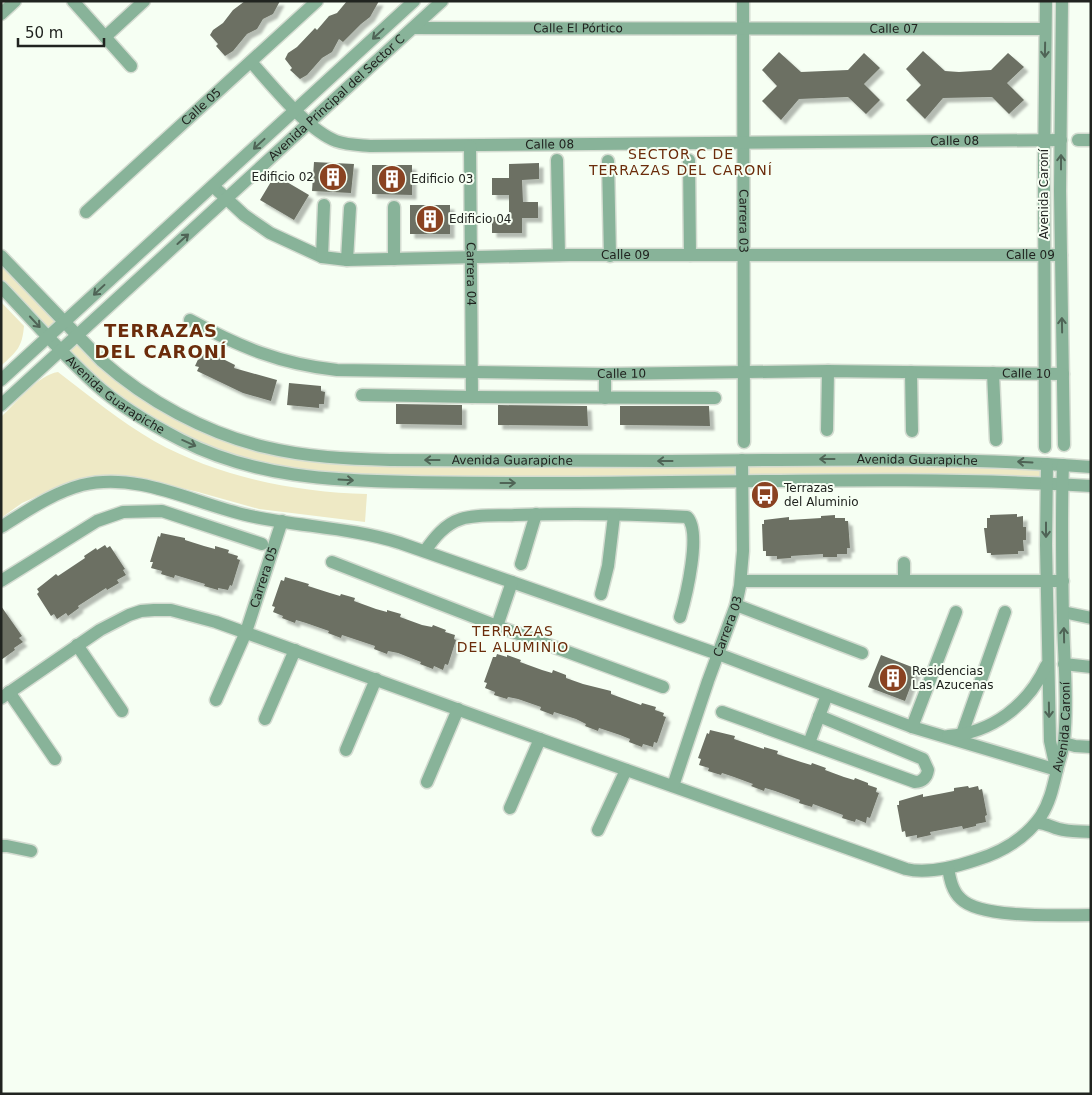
<svg xmlns="http://www.w3.org/2000/svg" width="1092" height="1095" viewBox="0 0 1092 1095" font-family="'DejaVu Sans',sans-serif">
  <defs>
    <filter id="shadow"><feDropShadow dx="4.5" dy="4.5" stdDeviation="1" flood-color="#0004"/></filter>
  </defs>
  <rect width="100%" height="100%" fill="#f6fff3"/>
  <path fill="#eee9c5" d="M1,256L64,323L48,337L1,287Z
    M1,302L24,326C22,348 17,351 1,366Z
    M76,335L102,361L213,429L317,456L1047,464L1045,484L444,483L264,469L152,423L60,350Z
    M58,372C89,396 120,421 154,441C218,477 295,492 367,494L365,522L259,509L198,492L125,475L74,480L22,503L1,518V417C17,402 38,375 58,372Z"/>
  <path fill="#6c7064" filter="url(#shadow)" d="M245,1H280L273,14L263,19L257,29L247,34L233,51L225,56L216,46L218,44L210,35L213,30L223,23L233,10Z
    M347,1H379L370,17L361,24L343,42L339,39L332,52L322,58L307,75L300,79L290,70L292,68L285,59L288,53L297,47L315,28L317,30L329,16L337,13Z
    M923,51L945,71L959,72L991,70L1008,53L1024,67L1007,83L1024,100L1009,114L992,97L943,98L925,119L906,100L921,85L906,69Z
    M779,52L801,72L848,70L864,53L880,68L864,84L880,100L866,114L848,97L799,99L781,120L762,101L777,86L762,70Z
    M314,162L354,164L351,193L312,191Z
    M539,163V179L522,180L523,202H538V218H522V233H492V217H509V195H492V178H509V164Z
    M372,165H412V195L372,194Z
    M275,175L309,195L294,220L260,200Z
    M410,205H450V234H410Z
    M207,351L235,365L234,368L277,380L271,401L243,393L197,371L199,367L195,366L201,353L205,355Z
    M289,383L321,386V391L325,392L324,404H319V408L287,405Z
    M396,404L462,405V425L396,424Z
    M498,405L587,406L588,426L498,425Z
    M620,406H709L710,426L620,425Z
    M1017,514V517L1023,516V527H1026V540H1023L1024,551H1018V554L991,555V553H987L984,528H987V518H990V515Z
    M835,515V518H845V521H848L850,548H847V554H837V557H823V554L791,556V558L777,559V556H766V551H763L762,524H764V520L789,517V520L821,518V516Z
    M161,533L185,538V540L204,546L215,549V546L229,550L228,553L238,556L237,559L240,560L232,586L230,585L228,590L218,588V590L204,586L205,584L175,575L174,578L161,574L162,571L151,568L153,562H150L158,536L160,537Z
    M105,545L107,548L110,546L125,569L123,570L126,575L117,580L119,583L107,590L106,588L78,606L79,608L68,616L66,613L57,619L54,614L51,616L37,594L39,592L37,589L56,574L58,576L85,558L84,556L96,548L97,550Z
    M285,577L309,584L308,586L330,593L340,596L341,594L355,598L354,601L376,609L387,612V610L401,614L400,617L422,625L432,627L433,625L446,630L445,632L455,635L454,639L456,640L448,665L445,664L443,670L434,666L433,669L420,664L421,662L398,653L388,651L387,654L374,649L375,646L342,635L341,638L328,633L329,631L306,623L296,620L295,623L282,618L283,616L273,612L275,607L272,606L281,580L284,581Z
    M1,606L22,636L19,638L23,642L14,648L15,650L1,660Z
    M497,654L507,657V655L521,660L520,662L542,670L552,673L553,670L566,675V678L583,684L611,691V694L641,705L642,703L656,707L655,710L664,713L663,716L666,717L657,743L654,742L653,747L643,744L642,747L629,742L630,739L620,735L599,728L598,731L585,726L586,724L576,719L554,712L553,715L540,710L541,707L518,699L508,697L507,699L494,695L495,692L485,688L487,683L484,682L493,657H496Z
    M881,655L917,669L905,701L868,687Z
    M710,730L735,736L734,739L764,749V747L778,751L777,754L801,762L811,765L812,763L826,768L825,770L844,777L854,780L855,778L868,783V785L877,788L876,792L879,793L870,818L867,817L866,823L856,819L855,822L842,818L843,815L813,804L812,807L799,803L800,800L775,791L765,788L764,791L751,786L753,784L734,777L722,773L721,775L708,771L709,768L699,765L701,759L698,758L707,733L709,734Z
    M968,786L969,788L978,786L979,790L982,789L987,815L985,816L986,822L976,824V826L963,829L962,826L930,832L931,835L917,838V835L906,837L905,831L902,832L897,805H899V801L923,794V797L944,793L954,791V788Z"/>
  <g fill="none" stroke-linecap="round" stroke-linejoin="round">
    <defs>
      <g id="minor">
        <path d="M73,1L131,66"/>
        <path id="s1" d="M743,1L744,442"/>
        <path d="M1062,1L1060,191L1064,445"/>
        <path d="M1,14L15,1"/>
        <path id="s2" d="M413,28L1045,29"/>
        <path d="M105,37L144,1"/>
        <path id="s3" d="M251,62C272,85 307,130 336,141C347,145 359,145 370,146L1061,140"/>
        <path d="M1078,140H1091"/>
        <path id="s4" d="M470,146L472,397"/>
        <path d="M557,160L559,255"/>
        <path d="M689,160L690,255"/>
        <path d="M608,161L610,256"/>
        <path id="s5" d="M213,186L244,215L270,233L322,257L347,260L569,255H1061"/>
        <path id="s6" d="M86,212L317,1"/>
        <path id="s7" d="M1,256L102,361C147,401 206,433 265,447C306,457 348,459 390,460C483,460 577,461 670,461C811,460 951,456 1091,467"/>
        <path d="M322,257L324,205"/>
        <path d="M394,259V207"/>
        <path d="M347,260L350,208"/>
        <path id="s8" d="M1,287C32,319 61,353 94,383C119,406 150,424 181,440C253,477 333,481 412,482C463,483 513,483 563,483C739,483 915,475 1091,486"/>
        <path id="s9" d="M190,320C240,347 280,364 337,370L605,374L828,371L1063,374"/>
        <path d="M911,372L912,431"/>
        <path d="M993,373L996,440"/>
        <path d="M1,380L414,1"/>
        <path d="M362,395L472,397L715,398"/>
        <path d="M605,398V374"/>
        <path id="s10" d="M1,405L442,1"/>
        <path d="M827,430L828,371"/>
        <path d="M1045,447L1044,166L1046,1"/>
        <path d="M1047,464L1046,545L1050,741L1056,768"/>
        <path d="M1,527C27,511 52,493 82,485C141,471 198,506 255,517C304,527 353,528 400,543L718,654L912,727L1057,770"/>
        <path d="M425,551C434,538 445,524 461,519C478,514 498,516 515,515C572,513 630,514 687,517C702,531 686,597 680,617"/>
        <path d="M332,562L497,626L663,687"/>
        <path d="M904,563V580"/>
        <path d="M521,564L536,514"/>
        <path d="M1,581L97,521L123,512L162,511L262,544"/>
        <path d="M741,581H1063"/>
        <path d="M601,594L608,566L614,516"/>
        <path d="M736,605L862,653"/>
        <path d="M1063,612L1091,618"/>
        <path d="M497,626L512,582"/>
        <path d="M77,645L122,711"/>
        <path d="M1064,664L1091,667"/>
        <path d="M9,692L55,759"/>
        <path id="s11" d="M1,698L100,630L129,615L141,611L154,610H171L216,622L559,746L906,869C927,874 955,867 976,860C1002,852 1025,839 1041,816C1050,802 1053,787 1057,770C1059,761 1063,751 1064,741C1068,701 1064,660 1063,620C1062,568 1061,516 1063,465"/>
        <path id="s12" d="M216,700L246,632L282,521"/>
        <path d="M722,712L915,782C923,782 927,777 928,770L923,759L819,716"/>
        <path d="M265,719L295,650"/>
        <path d="M912,727L956,612"/>
        <path d="M962,734L1005,612"/>
        <path d="M948,736C992,733 1028,705 1046,666"/>
        <path d="M809,743L827,695"/>
        <path d="M1064,743L1075,746L1091,747"/>
        <path d="M346,750L376,679"/>
        <path d="M427,782L458,709"/>
        <path id="s13" d="M673,786L708,681L736,605L740,586L743,551L742,460"/>
        <path d="M510,808L540,739"/>
        <path d="M1036,823C1044,822 1051,827 1059,829C1069,832 1080,831 1091,832"/>
        <path d="M598,830L626,770"/>
        <path d="M1,846H7L31,851"/>
        <path d="M948,868C950,879 952,891 961,899C981,919 1062,915 1091,915"/>
      </g>
    </defs>
    <use href="#minor" stroke="#d4dcd1" stroke-width="15"/>
    <use href="#minor" stroke="#88b399" stroke-width="12"/>
  </g>
  <defs><path id="oneway-shaft" d="M-6 0H5M1.5-3L5.5 0L1.5 3" fill="none" stroke-width="1.6" stroke-linecap="round" stroke-linejoin="round" transform="scale(1.25)"/></defs>
  <g stroke="#4f6456">
    <use href="#oneway-shaft" transform="translate(378 34) rotate(137)"/>
    <use href="#oneway-shaft" transform="translate(1045 50) rotate(91)"/>
    <use href="#oneway-shaft" transform="translate(259 144) rotate(137)"/>
    <use href="#oneway-shaft" transform="translate(1061 162) rotate(-90)"/>
    <use href="#oneway-shaft" transform="translate(183 239) rotate(-42)"/>
    <use href="#oneway-shaft" transform="translate(99 290) rotate(137)"/>
    <use href="#oneway-shaft" transform="translate(35 322) rotate(47)"/>
    <use href="#oneway-shaft" transform="translate(1062 325) rotate(-91)"/>
    <use href="#oneway-shaft" transform="translate(189 443) rotate(24)"/>
    <use href="#oneway-shaft" transform="translate(827 459) rotate(180)"/>
    <use href="#oneway-shaft" transform="translate(432 460) rotate(-180)"/>
    <use href="#oneway-shaft" transform="translate(665 461) rotate(-180)"/>
    <use href="#oneway-shaft" transform="translate(1025 462) rotate(-177)"/>
    <use href="#oneway-shaft" transform="translate(346 480) rotate(3)"/>
    <use href="#oneway-shaft" transform="translate(508 483)"/>
    <use href="#oneway-shaft" transform="translate(1046 530) rotate(90)"/>
    <use href="#oneway-shaft" transform="translate(1064 635) rotate(-91)"/>
    <use href="#oneway-shaft" transform="translate(1049 710) rotate(89)"/>
  </g>
  <defs>
    <symbol id="building-disc" viewBox="-11 -11 22 22"><circle r="9.5" fill="#8a4221" stroke="#f6fff3"/><path d="M-4-6H4V6H1V3H-1V6H-4ZM-2.5-4.3h1.7v1.8h-1.7ZM.8-4.3h1.7v1.8H.8ZM-2.5-1h1.7V.8h-1.7ZM.8-1h1.7V.8H.8Z" fill="#fff"/></symbol>
    <symbol id="bus-disc" viewBox="-11 -11 22 22"><circle r="9.5" fill="#8a4221" stroke="#f6fff3"/><path d="M-5-6H5V4H4V6H2V4H-2V6H-4V4H-5ZM-3.5-4V0h7V-4ZM-3.5 1.2v1.5H-2V1.2ZM2 1.2v1.5H3.5V1.2Z" fill="#fff"/></symbol>
  </defs>
  <g fill-rule="evenodd">
    <use href="#building-disc" x="317" y="161" width="32" height="32"/>
    <use href="#building-disc" x="376" y="163" width="32" height="32"/>
    <use href="#building-disc" x="414" y="203" width="32" height="32"/>
    <use href="#bus-disc" x="749" y="479" width="32" height="32"/>
    <use href="#building-disc" x="877" y="662" width="32" height="32"/>
  </g>
  <g text-anchor="middle" dominant-baseline="central" stroke-width="4" stroke-linejoin="round" paint-order="stroke">
    <g font-size="12" fill="#212420" stroke="#f6fff3">
      <text stroke="none"><textPath href="#s2" startOffset="165">Calle El Pórtico</textPath></text>
      <text stroke="none"><textPath href="#s2" startOffset="481">Calle 07</textPath></text>
      <text stroke="none"><textPath href="#s10" startOffset="455">Avenida Principal del Sector C</textPath></text>
      <text stroke="none"><textPath href="#s6" startOffset="156">Calle 05</textPath></text>
      <text stroke="none"><textPath href="#s3" startOffset="736">Calle 08</textPath></text>
      <text stroke="none"><textPath href="#s3" startOffset="331">Calle 08</textPath></text>
      <text transform="translate(1044 194) rotate(-90)">Avenida Caroní</text>
      <text stroke="none"><textPath href="#s1" startOffset="220">Carrera 03</textPath></text>
      <text stroke="none"><textPath href="#s5" startOffset="435">Calle 09</textPath></text>
      <text stroke="none"><textPath href="#s5" startOffset="840">Calle 09</textPath></text>
      <text stroke="none"><textPath href="#s4" startOffset="128">Carrera 04</textPath></text>
      <text stroke="none"><textPath href="#s9" startOffset="441">Calle 10</textPath></text>
      <text stroke="none"><textPath href="#s9" startOffset="846">Calle 10</textPath></text>
      <text stroke="none"><textPath href="#s8" startOffset="158">Avenida Guarapiche</textPath></text>
      <text stroke="none"><textPath href="#s7" startOffset="580">Avenida Guarapiche</textPath></text>
      <text stroke="none"><textPath href="#s7" startOffset="985">Avenida Guarapiche</textPath></text>
      <text stroke="none"><textPath href="#s12" startOffset="132">Carrera 05</textPath></text>
      <text stroke="none"><textPath href="#s13" startOffset="169">Carrera 03</textPath></text>
      <text stroke="none"><textPath href="#s11" startOffset="1219">Avenida Caroní</textPath></text>
    </g>
    <g font-size="12" fill="#212420" stroke="#f6fff3" text-anchor="start">
      <text x="314" y="177" text-anchor="end">Edificio 02</text>
      <text x="411" y="179">Edificio 03</text>
      <text x="449" y="219">Edificio 04</text>
      <text x="784" y="488">Terrazas<tspan x="784" dy="14">del Aluminio</tspan></text>
      <text x="912" y="671">Residencias<tspan x="912" dy="14">Las Azucenas</tspan></text>
    </g>
    <g font-size="14" letter-spacing="1" fill="#6b2c0b" stroke="#f6fff3">
      <text x="681" y="154">SECTOR C DE<tspan x="681" dy="16">TERRAZAS DEL CARONÍ</tspan></text>
      <text x="513" y="631">TERRAZAS<tspan x="513" dy="16">DEL ALUMINIO</tspan></text>
    </g>
    <g font-size="18" font-weight="bold" letter-spacing="1" fill="#6b2c0b" stroke="#f6fff3">
      <text x="161" y="330">TERRAZAS<tspan x="161" dy="21">DEL CARONÍ</tspan></text>
    </g>
  </g>
  <rect width="1092" height="1095" fill="none" stroke="#212420" stroke-width="5"/>
  <path d="M18 38v8h86v-8" fill="none" stroke="#212420" stroke-width="2.5"/>
  <text x="25" y="38" font-size="15" fill="#212420" stroke="#f6fff3" stroke-width="4" paint-order="stroke">50 m</text>
</svg>
